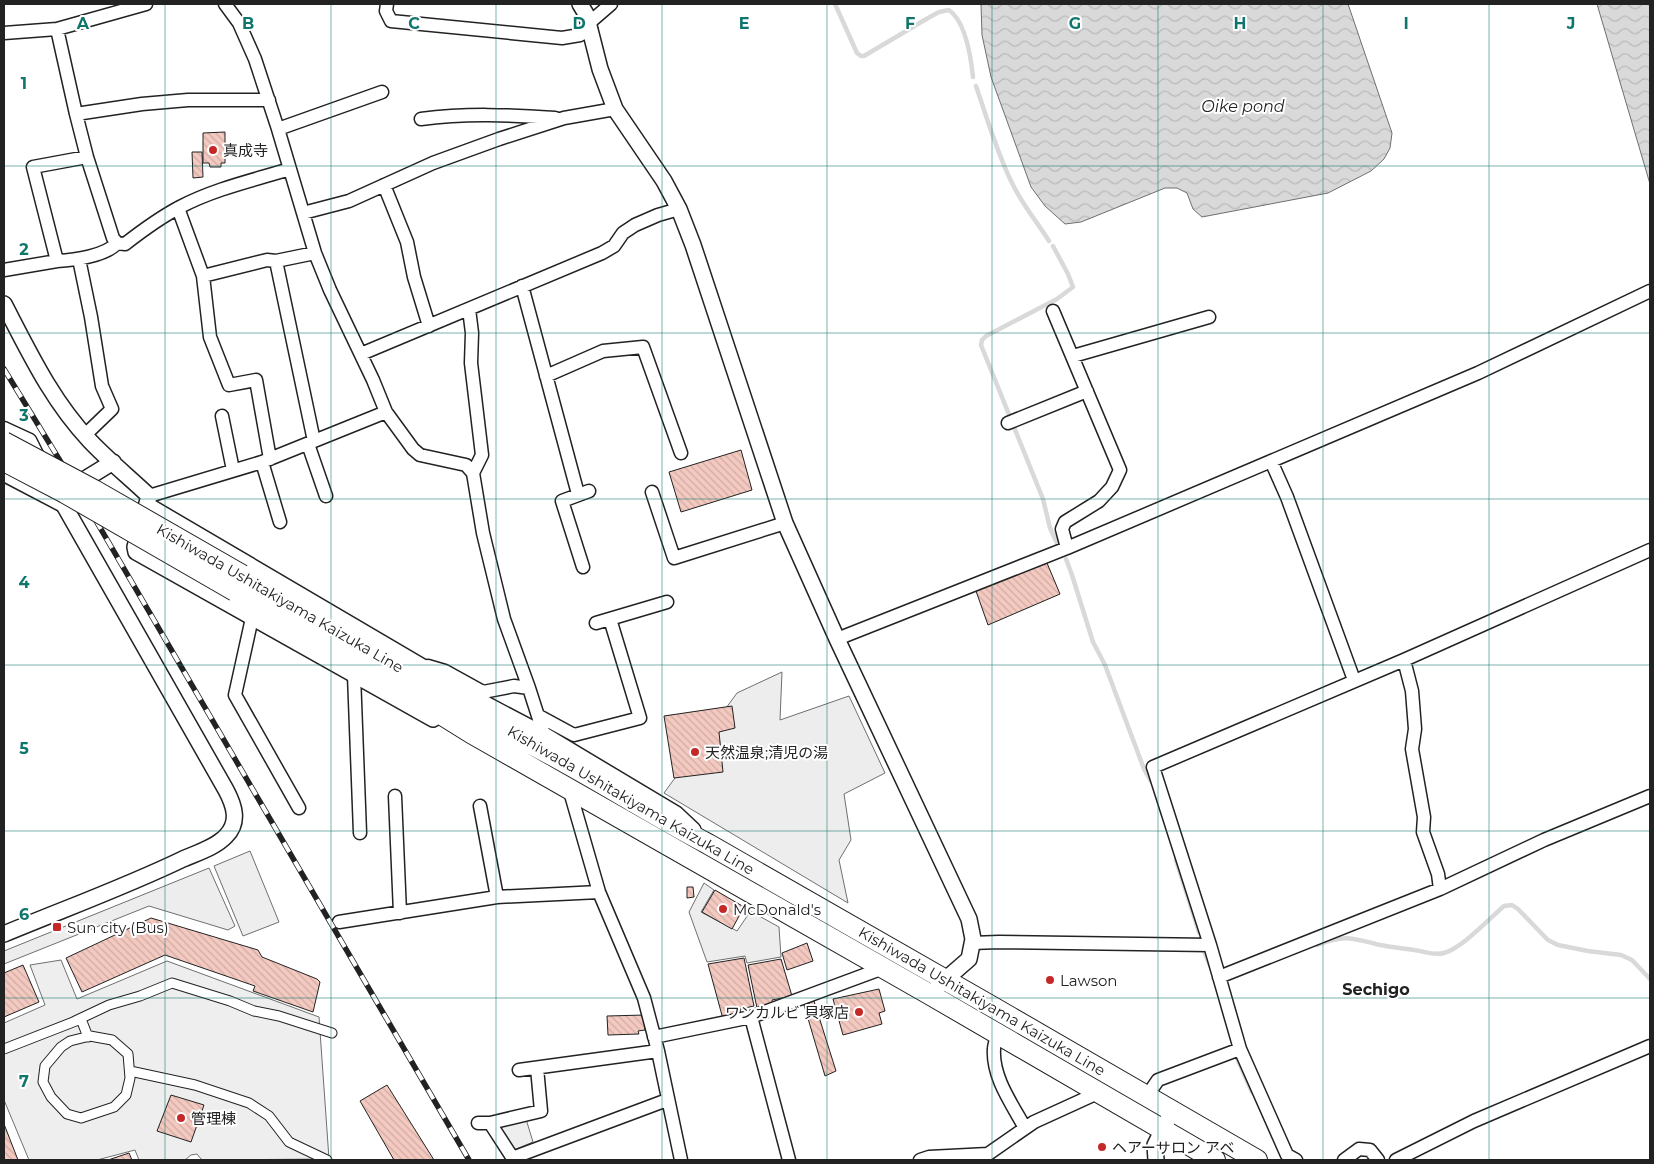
<svg xmlns="http://www.w3.org/2000/svg" width="1654" height="1164" viewBox="0 0 1654 1164" font-family="Montserrat,'Noto Sans JP',sans-serif">
  <defs>
    <pattern id="water-waves" width="16" height="10" patternUnits="userSpaceOnUse" patternTransform="scale(1.25)"><rect width="16" height="10" fill="#d9d9d9"/><path d="M0 5q4-4 8 0t8 0" fill="none" stroke="#bababa"/></pattern>
    <pattern id="building-back-hatch" width="6" height="6" patternUnits="userSpaceOnUse" patternTransform="scale(1.25)"><rect width="6" height="6" fill="#f3c9c0"/><path d="M-1 5l2 2M0 0l6 6M5-1l2 2" fill="none" stroke="#d0aca5"/></pattern>
  </defs>
  <rect width="100%" height="100%" fill="#fff"/>
  <path fill="#eee" stroke="#6f6f6f" d="M250,851L279,922L243,936L214,866Z
    M61,960L77,999L167,961L319,1017L329,1159L202,1160L197,1154L191,1155L185,1160H139L135,1150L97,1160H29L4,1100V1023L45,1005L30,965Z
    M526,1119L533,1142L514,1150L501,1129L504,1125Z"/>
  <path fill="#ededed" stroke="#6f6f6f" d="M782,672L780,720L849,696L885,773L844,794L851,840L839,860L848,903L664,793L737,693Z
    M209,868L235,926L228,930L149,906L4,964V951Z
    M704,883L714,890L701,912L737,931L750,912H752L779,927L781,957L747,963L745,956L707,962L689,912Z"/>
  <path fill="url(#water-waves)" stroke="#6f6f6f" d="M981,4H1348L1392,133L1390,148L1384,159L1371,171L1328,193L1202,217L1193,209L1187,193L1177,188H1165L1081,222L1065,224L1045,206L1031,187L991,77L982,35Z
    M1597,4H1650V184Z"/>
  <g fill="none" stroke-linecap="round" stroke-linejoin="round">
    <path stroke="#d9d9d9" stroke-width="4.5" d="M835,4L857,53L861,56H864L928,18L939,12L949,10C966,22 971,58 973,77
      M976,86C987,118 997,153 1012,183C1022,204 1037,222 1049,241
      M1053,246L1068,274L1073,287L1057,299L986,336L982,340L981,345L1043,499L1050,528L1057,543
      M1066,559L1072,575L1093,642L1105,665L1144,769L1151,781
      M1176,860L1199,932
      M1317,945C1345,934 1352,938 1380,945C1391,947 1402,948 1414,950C1424,951 1433,956 1444,953C1462,948 1489,919 1504,906L1512,905L1518,909L1548,940L1558,945L1588,951L1621,955L1632,960L1650,979
      M1204,951L1210,966
      M1237,1058L1252,1092"/>
  </g>
  <path fill="url(#building-back-hatch)" stroke="#222" d="M225,132V163H221V167H210L209,163H203V133Z
    M192,152H202L203,177L193,178Z
    M741,450L752,490L681,512L669,472Z
    M1047,563L1060,594L988,625L976,591Z
    M732,706L735,728L719,732L723,772L674,778L664,716Z
    M687,887H693L694,897L687,898Z
    M715,890L744,907L732,929L702,912Z
    M151,918L258,950L262,957L317,979L320,982L313,1012L253,991L255,986L165,955L82,992L66,958Z
    M807,943L813,961L787,970L782,953Z
    M744,958L754,1006L740,1009L741,1015L723,1019L708,964Z
    M781,959L792,996L772,1000L773,1005L757,1008L748,965Z
    M23,965L39,1002L4,1017V973Z
    M879,989L885,1011L879,1013L882,1024L843,1035L833,999Z
    M814,1001L836,1071L825,1076L804,1005Z
    M645,1015V1030L638,1031L639,1034L608,1035L607,1016Z
    M387,1085L434,1160H394L360,1101Z
    M171,1095L204,1105L191,1142L157,1131Z
    M4,1124L18,1160H4Z
    M129,1153L132,1160H108Z"/>
  <g fill="none" stroke-linecap="round" stroke-linejoin="round">
    <defs>
      <path id="pedestrian" d="M75,1021L109,1005L140,996L172,983L230,1001L254,1011L279,1016L332,1033
        M90,1036L112,1040L128,1054L130,1078L126,1095L114,1107L81,1118L67,1114L51,1097L43,1082L45,1066L61,1047L70,1041Z
        M4,1049L81,1019L88,1037
        M130,1071L195,1085L249,1103L269,1116L289,1142L327,1160"/>
      <path id="minor" d="M225,4L239,23L255,59L278,129L315,253L330,290L373,380L386,412L413,449L420,455L466,465L473,473L483,533L504,619L529,688L546,741
        M387,4L386,11L391,21L562,38L580,35L591,29
        M589,23L611,4
        M57,29L76,114L87,157L113,238L117,243L125,244C143,230 161,217 180,207C214,189 254,180 290,169
        M4,33L57,29L146,4
        M76,114L142,104L188,100H269
        M421,119C466,113 510,115 555,118
        M278,129L382,92
        M384,185L407,242L414,277L429,326
        M178,208L203,276L267,260L276,261
        M303,213L349,201L433,163L499,139L564,118L615,109
        M79,259L91,317L102,386L112,409L85,435
        M57,261C74,260 106,256 117,243
        M4,270L57,261L33,167L87,157
        M203,276L210,337L229,385L256,380L270,459
        M522,286L578,494
        M469,309L472,333L471,363L482,455L473,473
        M1053,311L1120,470L1112,487L1099,501L1065,522L1062,529L1067,548
        M361,354L602,253L614,246L623,233L635,225L658,215L679,209
        M1073,356L1209,317
        M546,376L603,351L643,347L681,453
        M222,416L233,470
        M1008,423L1087,391
        M4,428L30,440L40,460
        M314,441L276,261L315,253
        M308,444L326,496
        M1271,461L1287,497L1354,680
        M262,462L280,522
        M4,475L65,507
        M652,492L674,558L785,523
        M149,496L262,462L386,412
        M583,567L562,501L589,491
        M252,618L235,695L299,808
        M596,623L667,602
        M837,639L1067,548L1478,373L1650,291
        M1404,660L1412,691L1415,729L1412,749L1424,817L1423,832L1438,874L1440,889
        M428,666L445,671L483,692L514,686L529,688
        M354,675L360,833
        M539,716L574,735L640,718L610,619
        M569,788L599,892L644,998L658,1051L681,1160
        M395,796L400,913
        M480,806L497,897
        M339,922L497,897L599,892
        M972,943L999,942L1210,945
        M1219,977L1440,889L1544,840L1650,796
        M751,1017L789,1160
        M998,1034C997,1038 994,1044 994,1049C992,1077 1012,1104 1025,1128
        M654,1037L751,1017L886,967
        M519,1070L658,1051
        M1147,1096L1158,1080L1240,1049
        M478,1123H490L541,1111L537,1068
        M490,1123L514,1160
        M512,1158L667,1100
        M920,1160L929,1157L988,1154L1034,1122L1091,1096L1097,1091
        M1296,1160L1287,1155L1240,1049L1210,945L1153,767L1404,660L1650,550
        M1344,1160L1359,1149L1370,1150L1378,1160
        M1396,1160L1474,1121L1650,1046"/>
      <path id="tertiary" d="M580,4L586,14L600,69L615,109L664,181L679,209L693,245L785,523L837,639L969,919L973,939L969,959L938,986
        M4,304C29,352 52,401 90,441C108,460 130,478 149,496L135,547L136,552L433,719
        M74,486L113,462
        M147,505L489,706L544,735L676,814L693,830
        M4,934C64,909 125,887 183,859C197,853 216,847 226,836C240,822 234,805 226,790L65,507
        M1156,1160L1155,1145L1172,1111"/>
      <path id="primary" d="M242,575L521,739C585,771 645,811 708,844L991,1006L1257,1160
        M235,591L339,651L471,733L929,994L1215,1160"/>
    </defs>
    <use href="#pedestrian" stroke="#222" stroke-width="11"/>
    <use href="#minor" stroke="#222" stroke-width="15"/>
    <use href="#tertiary" stroke="#222" stroke-width="18"/>
    <use href="#primary" stroke="#222" stroke-width="22"/>
    <use href="#pedestrian" stroke="#fff" stroke-width="9"/>
    <use href="#minor" stroke="#fff" stroke-width="12"/>
    <use href="#tertiary" stroke="#fff" stroke-width="15"/>
    <use href="#primary" stroke="#fff" stroke-width="20"/>
    <defs>
      <path id="rail" d="M4,369L81,495L469,1160"/>
    </defs>
    <use href="#rail" stroke="#222" stroke-width="5.5"/>
    <use href="#rail" stroke="#fff" stroke-width="4" stroke-dasharray="11" stroke-linecap="butt"/>
    <defs>
      <path id="primary-bridge" d="M4,442L94,490L242,575
        M4,461L65,493L235,591"/>
    </defs>
    <use href="#primary-bridge" stroke="#222" stroke-width="22" stroke-linecap="butt"/>
    <use href="#primary-bridge" stroke="#fff" stroke-width="20"/>
  </g>
  <path fill="none" stroke="#0f766e" stroke-width="1" stroke-opacity="0.55" d="M165,4V1160M331,4V1160M496,4V1160M662,4V1160M827,4V1160M992,4V1160M1158,4V1160M1323,4V1160M1489,4V1160M4,166H1650M4,333H1650M4,499H1650M4,665H1650M4,831H1650M4,998H1650"/>
  <g fill="#c62828" stroke="#fff" stroke-width="2">
    <circle cx="213" cy="150" r="5"/>
    <circle cx="695" cy="752" r="5"/>
    <circle cx="723" cy="909" r="5"/>
    <rect x="52" y="922" width="10" height="10" rx="2.5"/>
    <circle cx="1050" cy="980" r="5"/>
    <circle cx="859" cy="1012" r="5"/>
    <circle cx="181" cy="1118" r="5"/>
    <circle cx="1102" cy="1147" r="5"/>
  </g>
  <g text-anchor="middle" dominant-baseline="central" stroke-width="4" stroke-linejoin="round" paint-order="stroke">
    <g font-size="15" fill="#222" stroke="#fff" text-anchor="start">
      <text x="223" y="150">真成寺</text>
      <text x="705" y="752">天然温泉;清児の湯</text>
      <text x="733" y="909">McDonald's</text>
      <text x="67" y="927">Sun city (Bus)</text>
      <text x="1060" y="980">Lawson</text>
      <text x="849" y="1012" text-anchor="end">ワンカルビ 貝塚店</text>
      <text x="191" y="1118">管理棟</text>
      <text x="1112" y="1147">ヘアーサロン アベ</text>
    </g>
    <g font-size="15" fill="#222" stroke="#fff">
      <text transform="translate(280 598) rotate(30)">Kishiwada Ushitakiyama Kaizuka Line</text>
      <text transform="translate(631 800) rotate(30)">Kishiwada Ushitakiyama Kaizuka Line</text>
      <text transform="translate(982 1001) rotate(30)">Kishiwada Ushitakiyama Kaizuka Line</text>
    </g>
    <g font-size="16" font-style="italic" fill="#222" stroke="#fff">
      <text x="1243" y="106">Oike pond</text>
    </g>
    <g font-size="16" font-weight="bold" fill="#222" stroke="#fff">
      <text x="1376" y="989">Sechigo</text>
    </g>
  </g>
  <g font-size="16" text-anchor="middle" font-weight="bold" fill="#0f766e" stroke="#fff" stroke-width="4" stroke-linejoin="round" paint-order="stroke">
    <text x="83" y="29">A</text>
    <text x="248" y="29">B</text>
    <text x="414" y="29">C</text>
    <text x="579" y="29">D</text>
    <text x="744" y="29">E</text>
    <text x="910" y="29">F</text>
    <text x="1075" y="29">G</text>
    <text x="1240" y="29">H</text>
    <text x="1406" y="29">I</text>
    <text x="1571" y="29">J</text>
    <text x="24" y="89">1</text>
    <text x="24" y="255">2</text>
    <text x="24" y="421">3</text>
    <text x="24" y="588">4</text>
    <text x="24" y="754">5</text>
    <text x="24" y="920">6</text>
    <text x="24" y="1087">7</text>
  </g>
  <rect width="1654" height="1164" fill="none" stroke="#222222" stroke-width="10"/>
</svg>
